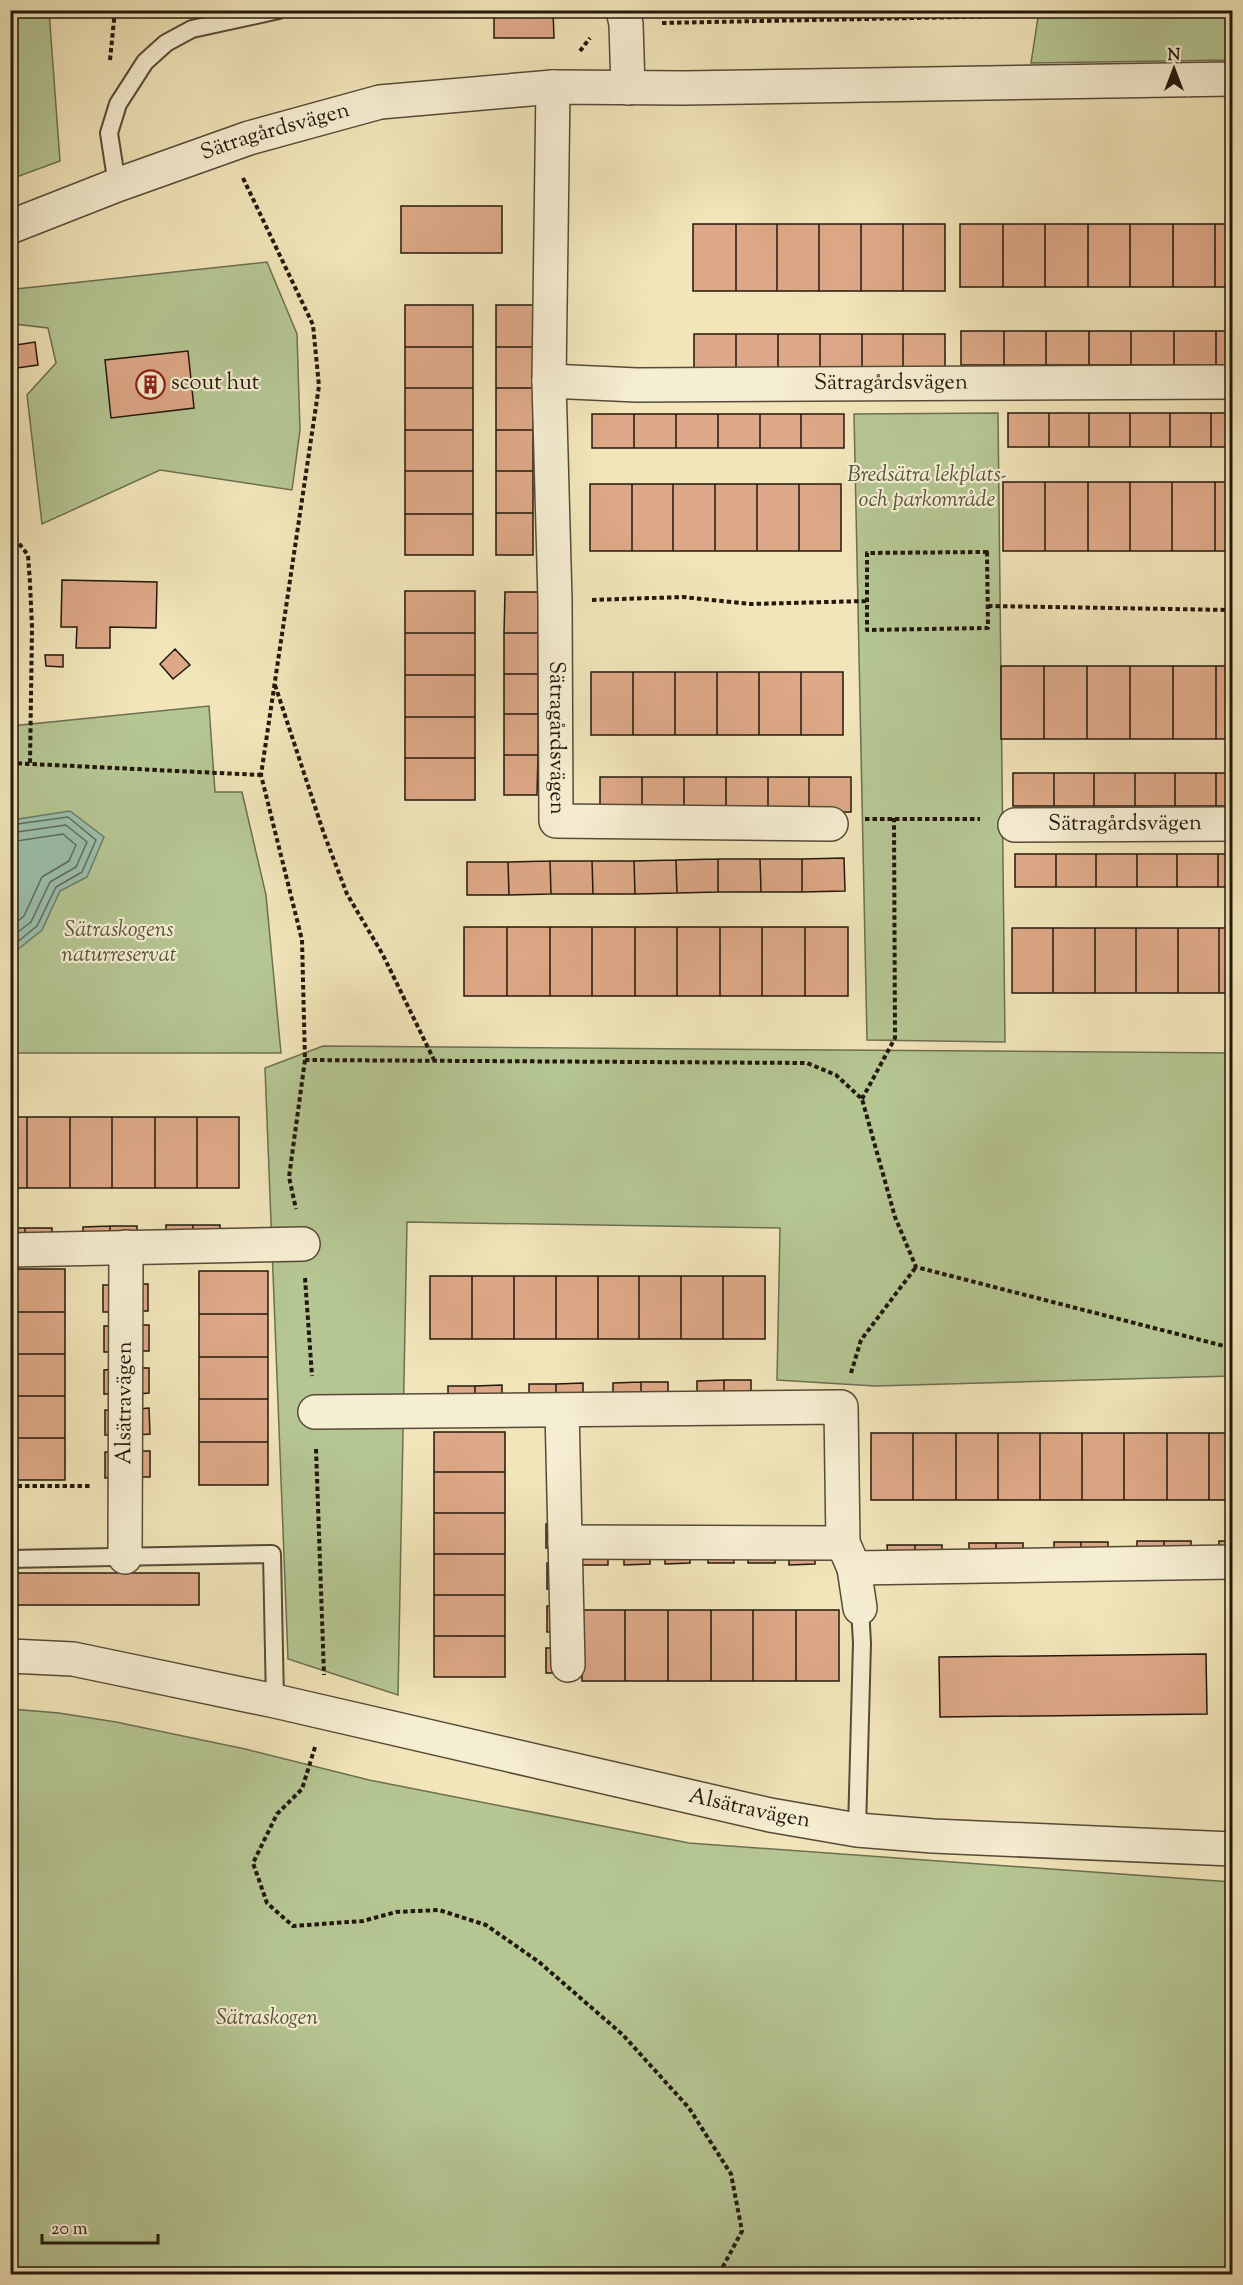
<svg xmlns="http://www.w3.org/2000/svg" width="1243" height="2285" viewBox="0 0 1243 2285" font-family="'Sorts Mill Goudy',serif">
  <rect width="100%" height="100%" fill="#f1e5b9"/>
  <filter id="stains"><feTurbulence type="fractalNoise" baseFrequency=".00333" numOctaves="4"/><feColorMatrix values="0 0 0 0 .2 0 0 0 0 .09 0 0 0 0 .02 0 0 0 .5 -.17"/></filter>
  <radialGradient id="worn" r=".72"><stop offset=".6" stop-color="#630" stop-opacity="0"/><stop offset="1" stop-color="#630" stop-opacity=".3"/></radialGradient>
  <path fill="#b5c693" stroke="#6c6f50" stroke-width="1.5" d="M10,11H49L60,161L11,179Z
    M1039,11H1232V60L1031,63Z
    M267,262L297,334L300,430L292,490L160,470L42,524L27,395L56,363L48,328L14,324L16,289Z
    M998,413L1005,1042L867,1040L854,414Z
    M209,706L215,792H242L266,895L281,1053H11V726Z
    M323,1046L1232,1053V1376L875,1386L777,1380L780,1228L407,1222L398,1695L288,1659L265,1068Z
    M11,1709L59,1713L116,1722L245,1749L369,1780L689,1843L1232,1882V2274H11Z"/>
  <path fill="#9bbfab" stroke="#6b7c6c" stroke-width="1.5" d="M70,811L104,837L87,877L60,891L42,930L11,955V823L12,820Z"/>
  <g fill="none" stroke-linecap="round" stroke-linejoin="round">
    <path stroke="#5f6c5c" stroke-width="1.5" d="M10,825L68,817L96,840L82,872L56,887L37,926L10,948
      M10,833L66,825L87,842L76,867L50,882L31,922L10,938
      M10,842L63,834L76,845L69,861L42,877L24,916L10,927"/>
  </g>
  <path fill="#dda887" stroke="#23180d" stroke-width="1.5" d="M494,10H553L554,38H494Z
    M401,206H502V253H401Z
    M693,224H736V291H693Z
    M736,224H777V291H736Z
    M777,224H819V291H777Z
    M819,224H861V291H819Z
    M861,224H903V291H861Z
    M903,224H945V291H903Z
    M960,224H1003V287H960Z
    M1003,224H1045V287H1003Z
    M1045,224H1088V287H1045Z
    M1088,224H1130V287H1088Z
    M1130,224H1173V287H1130Z
    M1173,224H1215V287H1173Z
    M1215,224H1232V287H1215Z
    M405,305H473V347H405Z
    M496,305H533V347H496Z
    M961,331H1004V365H961Z
    M1004,331H1046V365H1004Z
    M1046,331H1089V365H1046Z
    M1089,331H1131V365H1089Z
    M1131,331H1174V365H1131Z
    M1174,331H1216V365H1174Z
    M1216,331H1232V365H1216Z
    M694,334H736V368H694Z
    M736,334H778V368H736Z
    M778,334H820V368H778Z
    M820,334H862V368H820Z
    M862,334H903V368H862Z
    M903,334H945V368H903Z
    M35,342L38,365L10,369V346Z
    M405,347H473V388H405Z
    M496,347H533V388H496Z
    M188,351L194,408L111,418L105,360Z
    M405,388H473V430H405Z
    M496,388H533V430H496Z
    M1008,413H1049V447H1008Z
    M1049,413H1089V447H1049Z
    M1089,413H1130V447H1089Z
    M1130,413H1170V447H1130Z
    M1170,413H1211V447H1170Z
    M1211,413H1232V447H1211Z
    M592,414H634V448H592Z
    M634,414H676V448H634Z
    M676,414H718V448H676Z
    M718,414H760V448H718Z
    M760,414H801V448H760Z
    M801,414H844V448H801Z
    M405,430H473V471H405Z
    M496,430H533V471H496Z
    M405,471H473V514H405Z
    M496,471H533V513H496Z
    M1003,482H1045V551H1003Z
    M1045,482H1088V551H1045Z
    M1088,482H1130V551H1088Z
    M1130,482H1172V551H1130Z
    M1172,482H1215V551H1172Z
    M1215,482H1232V551H1215Z
    M590,484H632V551H590Z
    M632,484H673V551H632Z
    M673,484H715V551H673Z
    M715,484H757V551H715Z
    M757,484H799V551H757Z
    M799,484H841V551H799Z
    M496,513H533V555H496Z
    M405,514H473V555H405Z
    M62,580L157,582L156,628L110,627V648H76L77,627H61Z
    M405,591H475V633H405Z
    M505,592H538V633H504Z
    M405,633H475V675H405Z
    M504,633H538V674H504Z
    M175,649L190,665L173,679L160,664Z
    M45,655H63V667L46,666Z
    M1001,666H1044V739H1001Z
    M1044,666H1087V739H1044Z
    M1087,666H1130V739H1087Z
    M1130,666H1173V739H1130Z
    M1173,666H1216V739H1173Z
    M1216,666H1232V739H1216Z
    M591,672H633V735H591Z
    M633,672H675V735H633Z
    M675,672H717V735H675Z
    M717,672H759V735H717Z
    M759,672H801V735H759Z
    M801,672H843V735H801Z
    M504,674H538V714H504Z
    M405,675H475V717H405Z
    M504,714H538V755H504Z
    M405,717H475V758H405Z
    M504,755H538L537,795H504Z
    M405,758H475V800H405Z
    M1013,773H1054V806H1013Z
    M1054,773H1094V806H1054Z
    M1094,773H1135V806H1094Z
    M1135,773H1175V806H1135Z
    M1175,773H1216V806H1175Z
    M1216,773H1232V806H1216Z
    M600,777H642V812H600Z
    M642,777H684V812H642Z
    M684,777H726V812H684Z
    M726,777H768V812H726Z
    M768,777H809V812H768Z
    M809,777H851V812H809Z
    M1015,854H1056V887H1015Z
    M1056,854H1096V887H1056Z
    M1096,854H1137V887H1096Z
    M1137,854H1177V887H1137Z
    M1177,854H1218V887H1177Z
    M1218,854H1232V887H1218Z
    M844,858L845,891L802,892V859Z
    M718,859H760L761,892H718Z
    M718,859V892L677,893L676,860Z
    M760,859H802V892H761Z
    M676,860L677,893L635,894L634,861Z
    M550,861L551,894L509,895L508,862Z
    M550,861H592L593,894H551Z
    M592,861H634L635,894H593Z
    M467,862H508L509,895H467Z
    M464,927H507V996H464Z
    M507,927H550V996H507Z
    M550,927H592V996H550Z
    M592,927H635V996H592Z
    M635,927H677V996H635Z
    M677,927H720V996H677Z
    M720,927H762V996H720Z
    M762,927H805V996H762Z
    M805,927H848V996H805Z
    M1012,928H1053V993H1012Z
    M1053,928H1095V993H1053Z
    M1095,928H1136V993H1095Z
    M1136,928H1178V993H1136Z
    M1178,928H1219V993H1178Z
    M1219,928H1232V993H1219Z
    M10,1117H27V1188H10Z
    M27,1117H70V1188H27Z
    M70,1117H112V1188H70Z
    M112,1117H155V1188H112Z
    M155,1117H197V1188H155Z
    M197,1117H239V1188H197Z
    M166,1225H193V1237H166Z
    M193,1225H220V1237H193Z
    M110,1226V1238H83V1227Z
    M110,1226H137V1238H110Z
    M10,1228H25V1239H10Z
    M25,1228H52V1239H25Z
    M10,1269H65V1312H10Z
    M199,1271H268V1314H199Z
    M430,1276H472V1339H430Z
    M472,1276H514V1339H472Z
    M514,1276H556V1339H514Z
    M556,1276H598V1339H556Z
    M598,1276H639V1339H598Z
    M639,1276H681V1339H639Z
    M681,1276H723V1339H681Z
    M723,1276H765V1339H723Z
    M136,1284H148V1311H137Z
    M103,1285H115V1312H103Z
    M10,1312H65V1354H10Z
    M199,1314H268V1357H199Z
    M137,1325H149V1351H137Z
    M104,1326H115L116,1352H104Z
    M10,1354H65V1396H10Z
    M199,1357H268V1399H199Z
    M137,1368H149V1393L138,1394Z
    M116,1369V1394H104V1370Z
    M724,1380V1392H697V1381Z
    M724,1380H751V1392H724Z
    M641,1382V1394H613V1383Z
    M641,1382H668V1394H641Z
    M583,1383V1395H556V1384Z
    M529,1384H556V1395H529Z
    M502,1385V1397H475V1386Z
    M448,1386H475V1397H448Z
    M10,1396H65V1438H10Z
    M199,1399H268V1442H199Z
    M149,1408L150,1434L138,1435V1409Z
    M105,1410H116V1435H105Z
    M434,1432H505V1472H434Z
    M871,1433H913V1500H871Z
    M913,1433H956V1500H913Z
    M956,1433H998V1500H956Z
    M998,1433H1040V1500H998Z
    M1040,1433H1082V1500H1040Z
    M1082,1433H1124V1500H1082Z
    M1124,1433H1167V1500H1124Z
    M1167,1433H1209V1500H1167Z
    M1209,1433H1232V1500H1209Z
    M10,1438H65V1480H10Z
    M199,1442H268V1485H199Z
    M138,1451H150V1477H139Z
    M105,1452H116L117,1477L105,1478Z
    M434,1472H505V1513H434Z
    M434,1513H505V1554H434Z
    M557,1523L558,1548H546V1524Z
    M1137,1541H1164V1552H1137Z
    M1164,1541H1191V1552H1164Z
    M1219,1541H1232V1552H1219Z
    M1054,1542H1081V1554H1054Z
    M1081,1542H1108V1554H1081Z
    M969,1543H996V1555H969Z
    M996,1543H1023V1555H996Z
    M887,1545H915V1557H888Z
    M915,1545H942V1557H915Z
    M775,1551V1563H748V1552Z
    M665,1552H690V1563L665,1564Z
    M708,1552H733L734,1563H708Z
    M815,1552V1564L789,1565V1553Z
    M608,1553V1565H582V1554Z
    M624,1553H650V1564L624,1565Z
    M434,1554H505V1595H434Z
    M547,1563H558V1589H547Z
    M10,1573H199V1605H10Z
    M434,1595H505V1636H434Z
    M547,1606H558V1632H547Z
    M582,1610H625V1681H582Z
    M625,1610H668V1681H625Z
    M668,1610H711V1681H668Z
    M711,1610H753V1681H711Z
    M753,1610H796V1681H753Z
    M796,1610H839V1681H796Z
    M434,1636H505V1677H434Z
    M546,1648H557V1673H546Z
    M1206,1654L1207,1714L940,1717L939,1657Z"/>
  <g fill="none" stroke-linecap="round" stroke-linejoin="round">
    <defs>
      <path id="lane" d="M117,185L109,133L118,104L145,62L166,43L192,29L279,10
        M10,1559L272,1554L275,1701
        M857,1830L862,1643L860,1608"/>
      <g id="street">
        <path d="M623,10L626,24L628,88"/>
        <path id="s1" d="M553,87L549,381L555,601L556,821L831,824"/>
        <path id="s2" d="M10,227L117,185L249,138L380,102L553,87L684,88L1232,79"/>
        <path id="s3" d="M549,381L637,385L1232,382"/>
        <path id="s4" d="M1015,825L1232,824"/>
        <path d="M10,1250L303,1244"/>
        <path d="M562,1410L568,1665"/>
        <path d="M315,1412L841,1407L843,1543L854,1568L860,1608"/>
        <path d="M565,1542L843,1543"/>
        <path id="s5" d="M125,1557L126,1247"/>
        <path d="M854,1568L1232,1562"/>
        <path id="s6" d="M10,1656L73,1659L275,1701L770,1815L857,1830L933,1836L1232,1849"/>
      </g>
    </defs>
    <use href="#lane" stroke="#564b38" stroke-width="20"/>
    <use href="#street" stroke="#564b38" stroke-width="36"/>
    <path stroke="#23180d" stroke-width="4" stroke-dasharray="4.5 3" stroke-linecap="butt" d="M662,23L1065,15L1114,10
      M580,51L590,38
      M110,60L115,10
      M243,178L313,325L319,386L261,775L302,940L305,1060L289,1177L296,1209
      M10,532L28,555L30,583L32,627L30,764
      M987,552L988,628L867,630V553Z
      M592,600L683,597L751,604L867,601
      M988,606L1232,610
      M275,685L324,834L347,894L383,955L434,1060
      M10,763L261,775
      M865,819H980
      M305,1060L807,1063L836,1075L862,1099L895,1217L916,1267L1232,1348
      M862,1099L895,1038L894,818
      M305,1278L312,1376
      M851,1373L861,1340L916,1267
      M316,1449L324,1675
      M10,1486H91
      M315,1747L302,1789L277,1814L253,1863L267,1903L293,1926L363,1921L396,1912L439,1910L486,1925L539,1962L623,2035L689,2108L731,2174L742,2231L719,2274"/>
    <use href="#lane" stroke="#f6eed2" stroke-width="16"/>
    <use href="#street" stroke="#f6eed2" stroke-width="33"/>
  </g>
  <defs>
    <symbol id="building-ring" viewBox="-11 -11 22 22"><circle r="9.5" fill="#f6eed2" stroke="#8f2418" stroke-width="1.5"/><path d="M-4-6H4V6H1V3H-1V6H-4ZM-2.5-4.3h1.7v1.8h-1.7ZM.8-4.3h1.7v1.8H.8ZM-2.5-1h1.7V.8h-1.7ZM.8-1h1.7V.8H.8Z" fill="#8f2418"/></symbol>
  </defs>
  <g fill-rule="evenodd">
    <use href="#building-ring" x="134" y="368" width="33" height="33"/>
  </g>
  <g text-anchor="middle" dominant-baseline="central" stroke-width="4.5" stroke-linejoin="round" paint-order="stroke">
    <g font-size="22" fill="#23180d" stroke="#f6eed2">
      <text stroke="none"><textPath href="#s2" startOffset="282">Sätragårdsvägen</textPath></text>
      <text stroke="none"><textPath href="#s3" startOffset="342">Sätragårdsvägen</textPath></text>
      <text stroke="none"><textPath href="#s1" startOffset="651">Sätragårdsvägen</textPath></text>
      <text stroke="none"><textPath href="#s4" startOffset="110">Sätragårdsvägen</textPath></text>
      <text stroke="none"><textPath href="#s5" startOffset="154">Alsätravägen</textPath></text>
      <text stroke="none"><textPath href="#s6" startOffset="756">Alsätravägen</textPath></text>
    </g>
    <g font-size="22" fill="#23180d" stroke="#f6eed2" text-anchor="start">
      <text x="171" y="384">scout hut</text>
    </g>
    <g font-size="22" font-style="italic" fill="#56553c" stroke="#f6eed2">
      <text x="927" y="476">Bredsätra lekplats-<tspan x="927" dy="25">och parkområde</tspan></text>
      <text x="119" y="931">Sätraskogens<tspan x="119" dy="25">naturreservat</tspan></text>
      <text x="267" y="2019">Sätraskogen</text>
    </g>
  </g>
  <rect width="1243" height="2285" fill="none" stroke="#f1e5b9" stroke-width="36"/>
  <rect x="12" y="12" width="1219" height="2261" fill="none" stroke="#23180d" stroke-width="3"/>
  <rect x="18" y="18" width="1207" height="2249" fill="none" stroke="#23180d" stroke-width="1.5"/>
  <g transform="translate(1174 69)" stroke="#f6eed2" stroke-width="4.5" paint-order="stroke">
  <path d="M0-4.5L10 22L0 15L-10 22Z" fill="#23180d"/>
  <text y="-9" font-size="16" font-weight="bold" text-anchor="middle" fill="#23180d">N</text>
  </g>
  <path d="M42 2234v9h116v-9" fill="none" stroke="#23180d" stroke-width="3"/>
  <text x="51" y="2234" font-size="18" fill="#23180d" stroke="#f6eed2" stroke-width="4.5" paint-order="stroke">20 m</text>
  <rect width="100%" height="100%" filter="url(#stains)"/>
  <rect width="100%" height="100%" fill="url(#worn)"/>
</svg>
